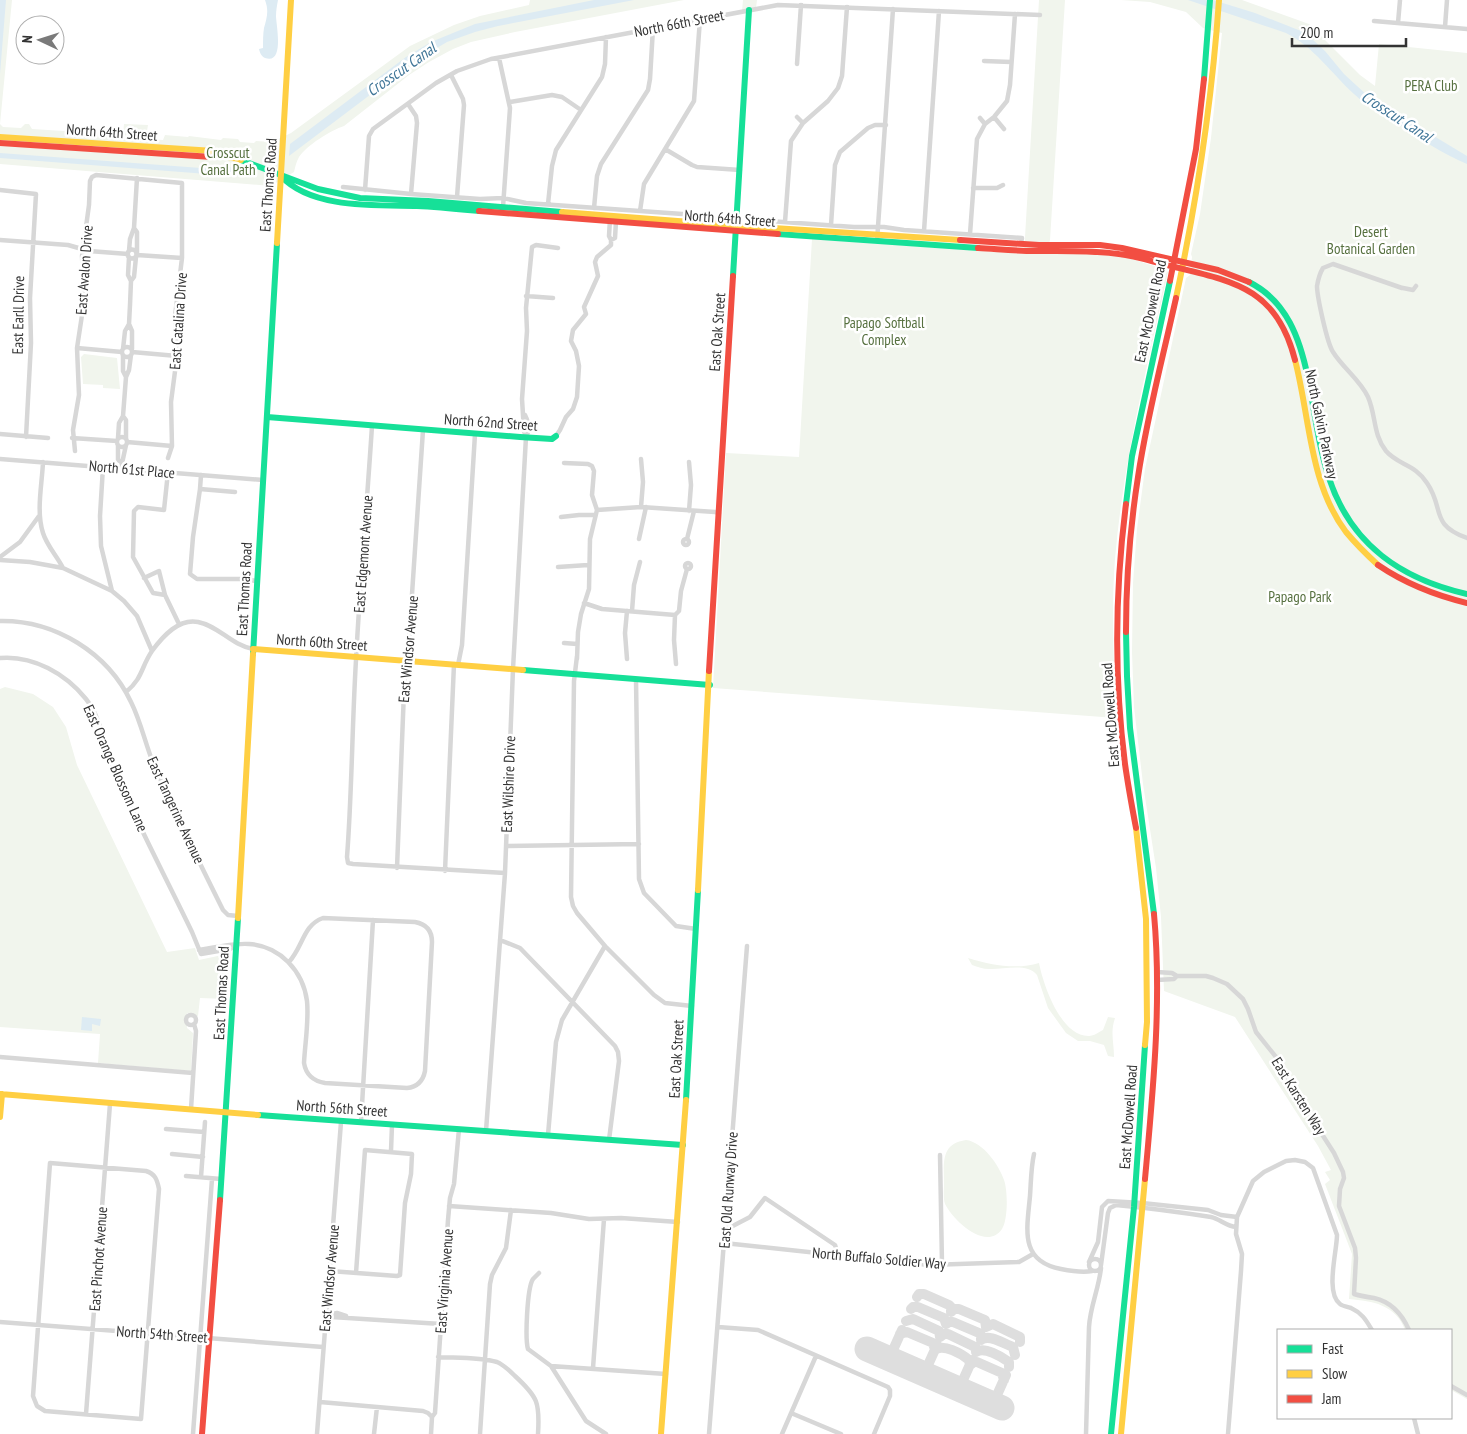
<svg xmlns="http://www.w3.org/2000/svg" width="1467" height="1434" viewBox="0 0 1467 1434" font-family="'PT Sans Narrow',sans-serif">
  <rect width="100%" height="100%" fill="#fff"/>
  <path fill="#f1f5ed" d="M0,0H12L0,124L3,127L21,128L25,124H29L32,129L112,134H123L124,124L148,125L146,137L149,139L163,140L165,135L188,137L189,136L221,140L223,138L238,139L240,142L254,143L256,141L272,142L291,133L410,46L454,25L480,16L529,5L530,0H684L515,32L471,42L453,49L429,62L409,75L344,126C331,130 306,146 299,157C296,162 295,168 294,172L271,186L0,164Z
    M743,0H757L756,8L742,11Z
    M1039,0H1065L1050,240L1046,254H1105L1125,257L1164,269L1168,272C1147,367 1123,462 1115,559C1111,612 1114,665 1116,718L713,688L726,453L799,457L812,239L1024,254Z
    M1121,0H1242L1309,24L1360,75L1375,86L1379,44L1467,53V1399L1451,1390V1330H1405C1396,1305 1373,1301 1349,1299L1352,1254L1325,1184L1330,1180L1325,1172L1331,1170L1318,1146L1235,1017L1164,991L1161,917L1156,868L1143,784L1134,707L1132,652L1133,583L1137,529L1145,469L1186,278L1190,275L1192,257L1191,254L1200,214L1211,138L1222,33L1203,28L1186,12L1150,2Z
    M84,354L117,358L120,389L103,388V385L83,384L81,357Z
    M5,687L33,694L53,707L66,727L77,765L167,952L195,948L199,960L227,954L230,955L226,999L200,998L198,1016L187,1013V1028L193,1033L191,1071L98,1063L100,1034L0,1027V689Z
    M968,958C991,965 1016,970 1039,963C1043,984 1061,1037 1089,1036C1094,1036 1099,1032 1103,1030L1108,1017L1115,1018C1110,1033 1114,1042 1114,1057L1108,1056L1104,1045L1090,1041H1078L1066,1033L1048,1008L1037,975C1027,962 1002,970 989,969C983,969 978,967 972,965Z
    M966,1140C983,1142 999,1165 1004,1180C1008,1191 1008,1220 1002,1229C986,1252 953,1220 945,1204C943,1198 944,1190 944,1185C944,1163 940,1144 966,1140Z"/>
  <path fill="#ddebf3" d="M0,0H6L0,74Z
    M265,0H278C277,5 276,11 276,16C276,24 285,65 265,58C261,56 260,53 259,49L263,48C263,41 263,34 264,28C267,17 269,11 265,0Z
    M594,0H634L498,26L475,32L447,42L415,61L289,156L290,144L406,57L431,42L475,24Z
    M1188,0H1213L1255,13L1301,31L1311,38L1325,51L1344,74L1369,97L1467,156V164C1443,154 1422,140 1401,126C1385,116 1368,107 1354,94C1331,73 1314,47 1286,33Z
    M0,153L201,168L239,167L255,172L236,176L207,174L0,158Z
    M82,1017L101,1019L100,1026L92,1024V1031L81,1030Z"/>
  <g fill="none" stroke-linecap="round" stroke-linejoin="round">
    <path stroke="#dedede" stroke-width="10" d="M917,1297L919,1294H924L949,1305L951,1307V1312L954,1309H959L985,1320L986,1327L993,1324L1020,1337V1342
      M911,1309L913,1307H918L944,1318L946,1324L949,1322H953L979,1333L981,1335V1340C989,1333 1004,1344 1013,1347L1015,1355
      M906,1321L913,1319L939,1331L940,1337L944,1334H948L973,1346L976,1348V1352C984,1346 1002,1357 1009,1362V1367
      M900,1334L907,1332L933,1343L935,1350C943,1343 962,1354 969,1360L970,1365L974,1362H977L1002,1373L1004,1380
      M889,1359L902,1330
      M924,1374L937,1345
      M959,1389L972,1360
      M993,1404L1006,1375"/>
    <path stroke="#dedede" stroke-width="25" d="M867,1349L1002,1408"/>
    <path stroke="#d7d7d7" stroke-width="4.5" d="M1374,21L1467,29
      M1398,23L1400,0
      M1445,27L1447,0
      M499,58L510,108L503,207
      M984,61L1011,62
      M797,64L801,5
      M451,75L463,99L464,105L457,197
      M510,102L552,95L562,97L581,110
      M408,104L416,116L417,123L411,194
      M797,117L803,123
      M994,117L1004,129
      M980,118L985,124
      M665,149L692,165L697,167L740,170
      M343,187L411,194L480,199L503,198L526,203L711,216L721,224
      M973,188H997L1003,185
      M0,190L36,194L30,298L31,343L26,437
      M365,190L369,136L373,129L436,83L457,71L491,59L778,5L1040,15
      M548,204L552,166L556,150L602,77L605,64L606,37
      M594,208L597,176L601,164L648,90L650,79L653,28
      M640,211L644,184L694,101L700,19
      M756,220L854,227H884L904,230L1022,238L1021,244
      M785,222L791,141L803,123L828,101L838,88L842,76L847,7
      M831,225L835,165L840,152L868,128L875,125H886
      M924,231L939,11
      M970,234L977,139L985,124L994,117L1007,101L1010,85L1015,14
      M0,240L68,245L89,251L128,254
      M611,240L615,238L616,221
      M877,241L893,9
      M127.5 254a4.5 4.5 0 1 1 9 0a4.5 4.5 0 1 1-9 0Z
      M129,251L130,239L134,228
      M137,253V232L134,228L137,178
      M137,255L182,258
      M129,257L128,275L131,281
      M1402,288L1333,264L1323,268C1320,273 1318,280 1317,286C1317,296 1327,343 1333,352C1343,368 1360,380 1368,397C1376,415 1373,435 1386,451C1398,465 1415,464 1427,483C1445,509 1429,524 1467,538
      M1403,288L1413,290L1416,286
      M526,296L553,298
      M122 352a5 5 0 1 1 10 0a5 5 0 1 1-10 0Z
      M77,348L122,352
      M123,349L125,331L129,324
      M132,349V331L129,324L130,305L131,281L134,277L136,257
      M132,352L177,356
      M123,355V371L126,377
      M525,415C529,423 530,430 526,437
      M123,416L126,420V439
      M372,426C367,504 360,582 356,660C352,726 352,792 347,857L348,863L353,864L505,873
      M0,434L48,438
      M556,436L560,430L566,417L573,409L577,397L579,366L576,351L571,341L573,330L586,314L584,307L598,276L595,262L597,257L611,245V240L609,236L610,219
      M117 442a5 5 0 1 1 10 0a5 5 0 1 1-10 0Z
      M72,438L117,441
      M118,438L119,423L123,416L126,377L129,370L131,355
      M127,442L172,446
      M118,445V460L121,462
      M75,451L73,430L79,395L77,348L84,302L82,256L89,205L90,181L92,177L96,175L182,183V258L175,316L177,356L171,402L172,446L168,458
      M0,459L263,480
      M641,459L643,482L641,507
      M43,462C42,485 36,511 43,533C47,546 57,556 63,568
      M689,462L691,485L689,511
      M564,463L588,464L592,466L594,471L592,495L597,510L590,539L589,589L581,614L578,632L577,659
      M103,467L100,516L101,546L112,591
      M121,468L126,445
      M168,472L164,510L138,507L134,511L133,557L153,593L165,595L179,624
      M200,489L201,475
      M235,492L200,489L193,537L190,574L197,579H240L257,581
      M597,510L641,507L715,512L719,513
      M561,517L579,515H595
      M683 542a3 3 0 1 1 6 0a3 3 0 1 1-6 0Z
      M639,539L646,507
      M687,539L694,511
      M0,557L20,542L39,516
      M0,560L30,562L63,568L112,591L124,601L137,616L152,651
      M685 566a3 3 0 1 1 6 0a3 3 0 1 1-6 0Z
      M558,567L588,565
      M144,578L159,571L165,595
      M584,603L602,609L675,615
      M627,611L625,633L627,659
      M632,611L634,585L640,562
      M0,621C55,620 108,653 131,702C142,724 146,748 156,770C177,817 200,864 223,910L228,915L238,916
      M564,643L577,644
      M577,656L574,681L571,897L573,906L577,913L605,946L654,995L665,1003L692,1006
      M0,658C33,655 66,674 86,699C102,719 104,748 114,770C138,825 166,878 192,932L201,954L230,949L235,946
      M676,664L674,640L675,615L679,611L681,591L687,569
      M458,665L462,645L475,434
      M636,679L639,879L644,893L676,926L696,929
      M126,692C143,678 141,667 152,651C163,636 179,618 198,622C219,626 231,645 253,649
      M506,846L639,844
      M397,868L405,666L408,654L423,430
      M445,871L454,664
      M500,940L520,948L615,1046L618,1052L619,1061L609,1140
      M199,950C214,947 234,943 249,944C280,946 303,971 307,1001C309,1021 305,1043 304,1063C306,1075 313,1081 325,1083L407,1088C417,1087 423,1081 425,1071L432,942C432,931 426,924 415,922L323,918C303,925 303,947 289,962
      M1157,972L1172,973L1177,976H1206L1213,978L1227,984L1243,999L1248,1009L1256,1032L1280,1062L1293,1089L1334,1153L1343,1172L1344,1178L1340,1189L1339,1206L1355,1248L1356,1258L1354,1294C1361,1296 1367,1297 1374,1298C1392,1302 1402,1314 1409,1330
      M1157,980L1174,979L1177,976
      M186 1020a5 5 0 1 1 10 0a5 5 0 1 1-10 0Z
      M0,1057L193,1073
      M191,1109L196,1031L194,1024
      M361,1122L373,920
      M166,1129L204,1132
      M486,1131L505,873L513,669L526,437L524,431L522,399L527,331L526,308L532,247L536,245L558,248
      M548,1135L556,1042L562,1020L605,946
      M391,1151L392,1125
      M172,1154L203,1157
      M1034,1154C1031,1167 1031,1182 1030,1196C1027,1229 1019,1261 1061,1269C1071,1271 1082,1273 1092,1271
      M940,1155L942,1264
      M50,1163L146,1171C155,1174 157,1179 159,1189L141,1419L45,1411L37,1406L33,1396Z
      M186,1176L221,1179
      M201,1177L205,1122
      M449,1206L551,1213L589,1219L621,1218L678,1222
      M725,1230L750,1217L765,1198L835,1245L838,1255
      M724,1243L929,1265L1019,1262L1033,1254
      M1089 1265a6 6 0 1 1 12 0a6 6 0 1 1-12 0Z
      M1089,1262L1098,1242L1102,1207L1108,1201L1142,1203L1208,1210L1221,1215L1237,1217
      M1101,1265L1108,1213L1110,1208L1116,1205C1148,1208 1179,1212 1211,1217C1220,1219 1226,1226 1236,1227
      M330,1271L397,1276L400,1275L405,1203L411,1174L412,1154L365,1150L356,1273
      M539,1273C538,1274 534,1278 533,1279C527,1288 525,1339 528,1349L551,1366L586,1421L606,1434
      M327,1315L337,1313L346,1316
      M326,1316L332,1317L441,1324
      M0,1322L323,1347
      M718,1327L758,1330L888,1387L890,1390V1396L874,1434
      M438,1357C457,1358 479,1357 497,1362C504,1365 510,1371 515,1376C538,1397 540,1403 538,1434
      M551,1366L666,1374
      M593,1368L604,1219
      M1451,1386L1467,1395
      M320,1402L423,1411L428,1413L432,1417
      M791,1413L841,1434
      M86,1414L110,1104
      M1414,1418L1418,1434
      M193,1434L212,1179
      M317,1434L341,1122
      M374,1434L377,1407
      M431,1434L432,1417L435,1413L448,1220L450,1198L454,1184L459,1129
      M480,1434L490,1284L492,1275L506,1248L511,1210
      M709,1434L747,946
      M782,1434L816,1356
      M1086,1434L1089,1327C1090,1307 1099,1288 1101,1268
      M1228,1434L1241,1271L1242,1254L1236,1234L1237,1217L1253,1181L1264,1172L1286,1161L1295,1160L1305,1162L1313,1168L1337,1235C1337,1251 1325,1293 1340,1304C1342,1306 1348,1307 1351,1308C1362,1313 1366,1320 1372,1330"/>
    <path stroke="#16e098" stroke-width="6" d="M1204,79L1210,0
      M241,160L318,189L360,198L428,201L562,212
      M281,176C311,209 376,205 417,206C438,207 458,209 479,211
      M778,234L978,248
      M733,276L749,10
      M1249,282C1287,301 1300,339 1308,378C1315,412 1318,446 1329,478C1351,545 1401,579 1467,594
      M267,417L520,437L552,439L556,436
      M1126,504L1132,456L1170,281
      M1126,632L1127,676L1130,728L1154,914
      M253,654L277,243
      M523,670L710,685
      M686,1100L698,890
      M258,1115L683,1145
      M220,1200L238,918
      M1111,1434L1134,1207L1145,1045"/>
    <path stroke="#ffcf43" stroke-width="6" d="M0,137L214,151L221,155L241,160
      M562,212L742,226L960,240
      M277,243L291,0
      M1176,298C1197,200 1212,100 1219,0
      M1295,360C1310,417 1309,483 1346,532C1356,544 1366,554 1378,565
      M253,649L523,670
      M1136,828L1146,919L1147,1022L1145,1045
      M698,890L709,671
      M238,918L253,654
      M0,1094L258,1115
      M0,1117L2,1094
      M661,1434L686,1100
      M1121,1434L1145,1179"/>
    <path stroke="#f24e42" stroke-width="6" d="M0,143L212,157L221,155
      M479,211L778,234
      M960,240L1039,245H1100L1122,248L1218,270L1249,282
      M978,248C997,249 1016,251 1035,251C1063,251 1091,250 1119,254C1138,256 1156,263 1175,267C1237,282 1277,290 1295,360
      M1170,281L1196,149L1204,79
      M1126,504C1115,590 1114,678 1125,764C1128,785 1132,807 1136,828
      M1378,565C1406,584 1434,595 1467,603
      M1126,632C1126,580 1130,528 1138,477C1147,416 1163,357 1176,298
      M709,671L733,276
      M1145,1179C1153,1091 1162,1002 1154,914
      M202,1434L220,1200"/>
  </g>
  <g text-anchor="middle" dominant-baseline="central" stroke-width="5" stroke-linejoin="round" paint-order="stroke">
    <g font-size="15" fill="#333" stroke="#fff">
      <text transform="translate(679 23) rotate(-11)">North 66th Street</text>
      <text transform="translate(112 132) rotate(4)">North 64th Street</text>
      <text transform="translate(268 185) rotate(-86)">East Thomas Road</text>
      <text transform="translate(730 218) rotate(4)">North 64th Street</text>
      <text transform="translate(84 270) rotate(-86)">East Avalon Drive</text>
      <text transform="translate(1150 311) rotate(-78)">East McDowell Road</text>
      <text transform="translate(18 315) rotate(-89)">East Earll Drive</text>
      <text transform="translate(178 321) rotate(-86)">East Catalina Drive</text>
      <text transform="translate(717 332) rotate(-86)">East Oak Street</text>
      <text transform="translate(491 422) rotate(4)">North 62nd Street</text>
      <text transform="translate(1322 424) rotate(78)">North Galvin Parkway</text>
      <text transform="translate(132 469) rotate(5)">North 61st Place</text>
      <text transform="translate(363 554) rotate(-86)">East Edgemont Avenue</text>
      <text transform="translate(244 589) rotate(-87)">East Thomas Road</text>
      <text transform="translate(322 642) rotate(4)">North 60th Street</text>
      <text transform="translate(408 649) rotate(-85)">East Windsor Avenue</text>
      <text transform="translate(1110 715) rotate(-94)">East McDowell Road</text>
      <text transform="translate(116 768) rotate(66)">East Orange Blossom Lane</text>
      <text transform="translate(508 784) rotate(-88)">East Wilshire Drive</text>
      <text transform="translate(176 810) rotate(65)">East Tangerine Avenue</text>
      <text transform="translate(221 993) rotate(-87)">East Thomas Road</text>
      <text transform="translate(676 1059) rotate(-87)">East Oak Street</text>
      <text transform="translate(1299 1096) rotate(58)">East Karsten Way</text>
      <text transform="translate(342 1108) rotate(4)">North 56th Street</text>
      <text transform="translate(1128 1117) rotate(-86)">East McDowell Road</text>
      <text transform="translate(728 1190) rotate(-86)">East Old Runway Drive</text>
      <text transform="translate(879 1258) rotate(5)">North Buffalo Soldier Way</text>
      <text transform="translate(98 1259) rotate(-86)">East Pinchot Avenue</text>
      <text transform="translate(329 1278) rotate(-85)">East Windsor Avenue</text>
      <text transform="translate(444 1281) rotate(-86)">East Virginia Avenue</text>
      <text transform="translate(162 1334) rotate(4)">North 54th Street</text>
    </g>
    <g font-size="15" fill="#56703f" stroke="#fff">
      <text x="1431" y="85">PERA Club</text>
      <text x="228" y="152">Crosscut<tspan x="228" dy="17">Canal Path</tspan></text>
      <text x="1371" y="231">Desert<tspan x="1371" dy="17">Botanical Garden</tspan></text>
      <text x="884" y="322">Papago Softball<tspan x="884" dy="17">Complex</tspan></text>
      <text x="1300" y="596">Papago Park</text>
    </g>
    <g font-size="16" font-style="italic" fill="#3f7597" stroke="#fff">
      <text transform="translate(401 69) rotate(-35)">Crosscut Canal</text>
      <text transform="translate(1397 116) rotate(33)">Crosscut Canal</text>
    </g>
  </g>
  <rect x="1277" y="1329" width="175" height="90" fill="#ffffff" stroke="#adadad"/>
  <rect x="1287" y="1345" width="25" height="8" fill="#16e098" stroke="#adadad"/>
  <text x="1322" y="1354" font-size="15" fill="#333333">Fast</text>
  <rect x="1287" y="1370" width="25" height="8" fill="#ffcf43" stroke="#adadad"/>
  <text x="1322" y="1379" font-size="15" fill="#333333">Slow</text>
  <rect x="1287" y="1395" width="25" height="8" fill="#f24e42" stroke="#adadad"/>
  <text x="1322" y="1404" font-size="15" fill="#333333">Jam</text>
  <g transform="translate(40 40) rotate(274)"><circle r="24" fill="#ffffff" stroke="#adadad"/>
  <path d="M0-4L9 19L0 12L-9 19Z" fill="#7a7a7a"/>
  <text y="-8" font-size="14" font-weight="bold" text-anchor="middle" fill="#333333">N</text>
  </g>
  <path d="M1292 38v8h114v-8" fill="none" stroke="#333333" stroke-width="2.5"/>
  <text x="1300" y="38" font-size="15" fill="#333333" stroke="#ffffff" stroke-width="4" paint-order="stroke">200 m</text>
</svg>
